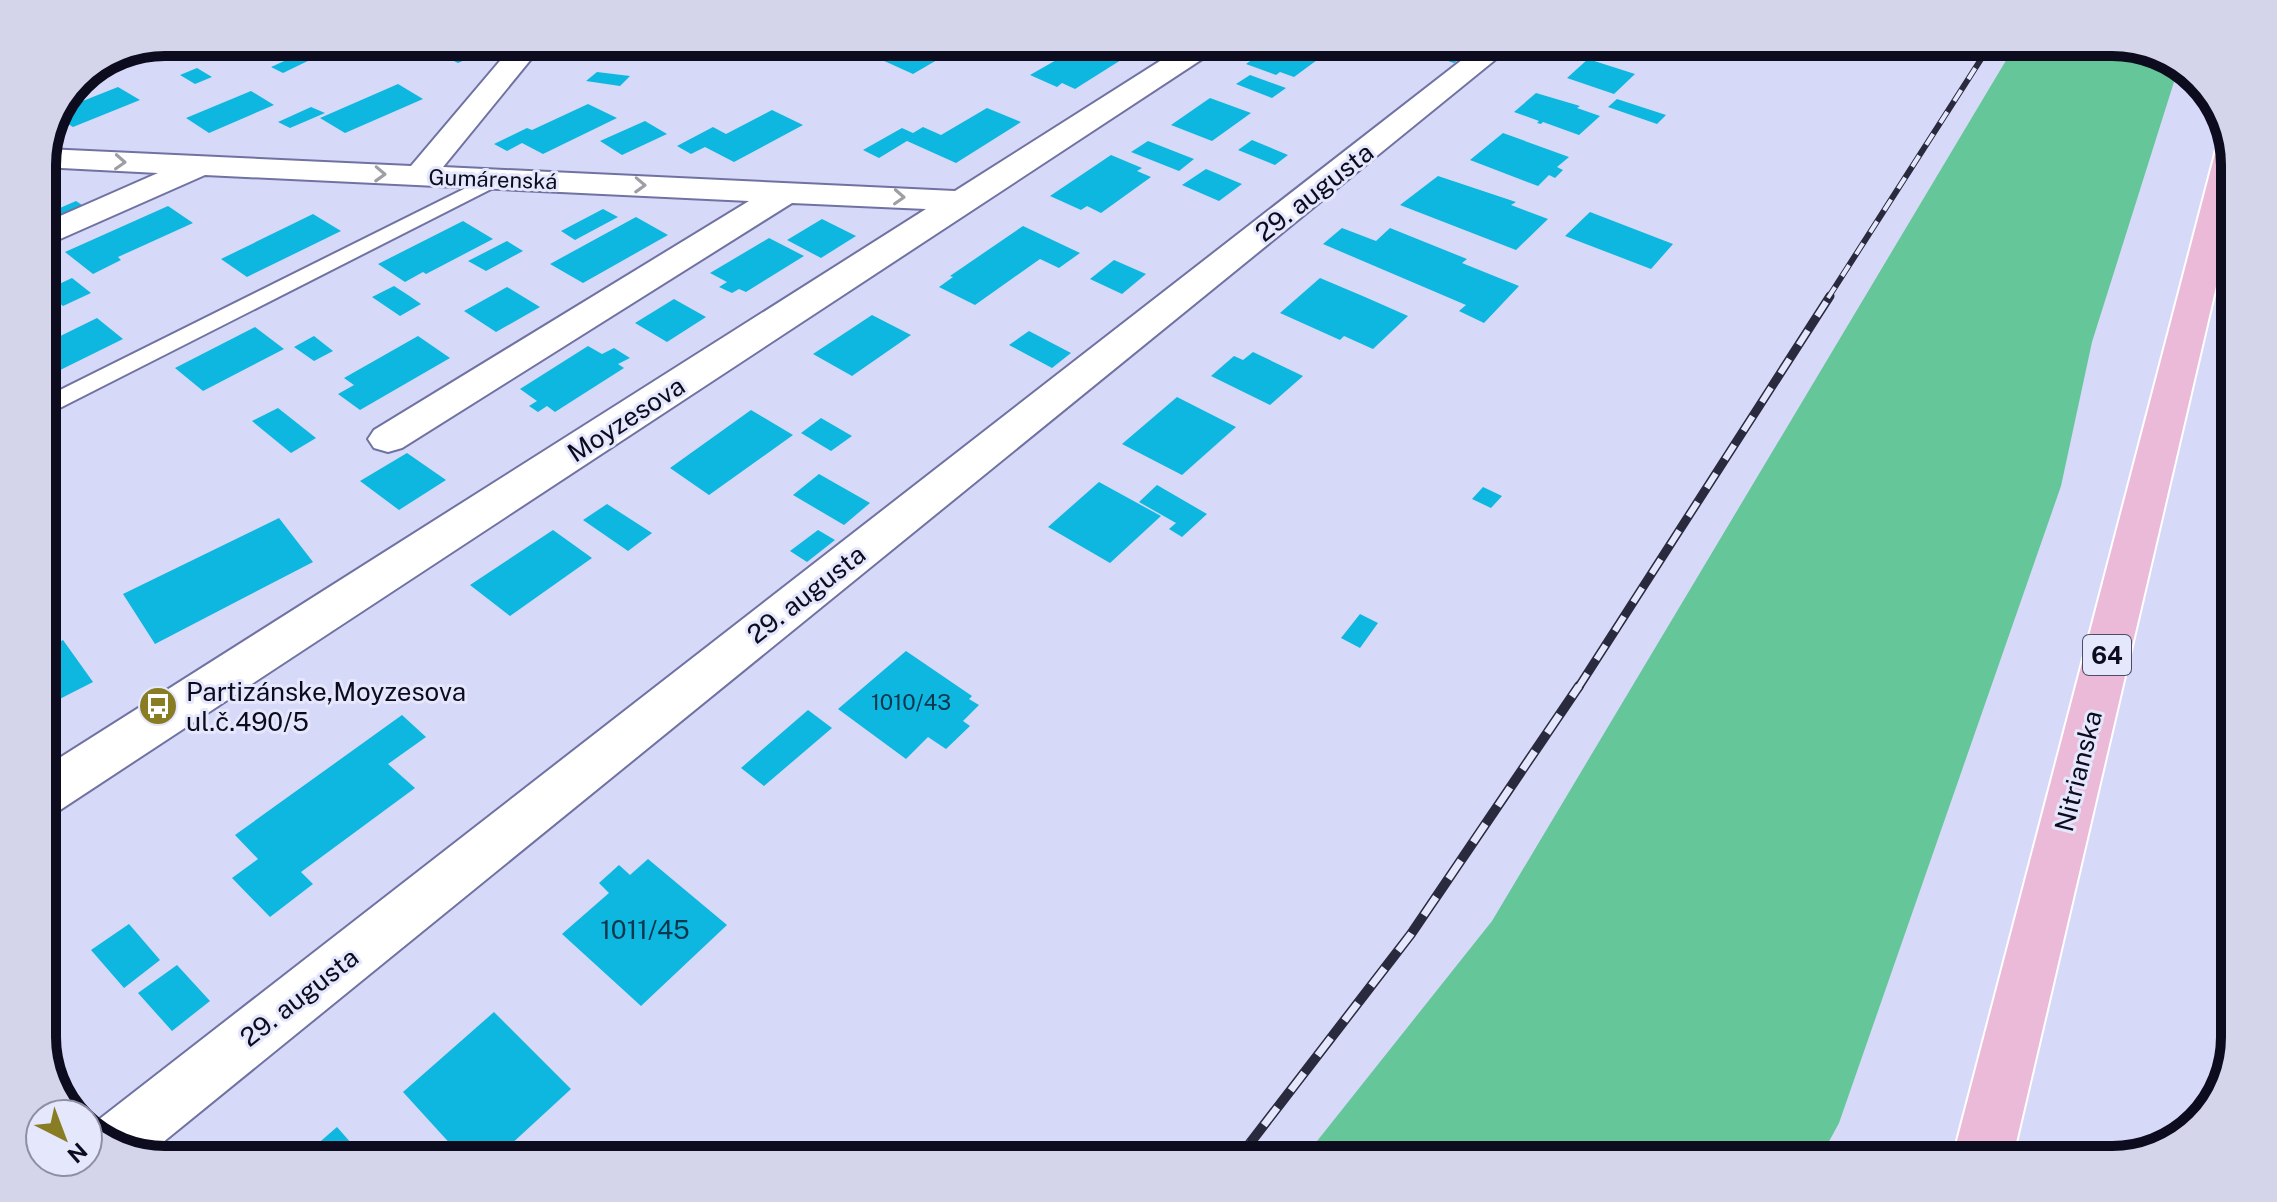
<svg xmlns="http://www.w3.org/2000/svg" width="2277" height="1202" viewBox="0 0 2277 1202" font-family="'Public Sans',sans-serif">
  <rect width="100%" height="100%" fill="#d7d9f9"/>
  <path fill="#65c699" d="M2017,42C2064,42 2142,33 2179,66L2092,342L2061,486L1839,1123L1819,1160H1302L1492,921Z"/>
  <path fill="#0db7e0" d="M739,42H793L771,53L777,55L767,60L733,45Z
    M899,42H953L927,56L937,60L913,74L871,55Z
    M1276,42H1322L1319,44L1332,49L1294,77L1280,72L1276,75L1246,64Z
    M1418,42H1433L1467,53L1454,63L1410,48Z
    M1626,42H1682L1668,56Z
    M452,43L476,55L458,63L434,51Z
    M1086,43L1113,53L1108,56L1121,60L1075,89L1062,83L1057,87L1030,75Z
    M302,53L314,58L283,73L271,67Z
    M1588,59L1635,74L1614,94L1567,78Z
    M197,68L212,77L195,84L180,75Z
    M597,72L630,76L620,86L586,81Z
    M1250,75L1286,88L1272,98L1236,84Z
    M398,84L423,99L345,133L320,118Z
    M118,87L140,100L73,127L60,119L65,108Z
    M251,91L274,105L209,133L186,118Z
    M1536,93L1580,106L1577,108L1600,116L1579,135L1543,122L1541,124L1537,123L1539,121L1514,112Z
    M1210,98L1251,113L1212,141L1171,125Z
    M1617,99L1666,115L1657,124L1608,107Z
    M588,104L617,118L543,154L522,143L507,151L494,144L527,128L532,130Z
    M311,107L325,113L290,128L278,122Z
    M987,108L1021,122L956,163L907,141L879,158L863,150L902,128L913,133L923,127L941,135Z
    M772,110L803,125L734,162L705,147L691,154L677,146L713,127L726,134Z
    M645,121L667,134L622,155L600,141Z
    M1503,133L1569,157L1557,167L1563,170L1555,178L1549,175L1538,186L1470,160Z
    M1252,140L1288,155L1275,165L1238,150Z
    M1148,141L1194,159L1179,171L1131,152Z
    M1111,155L1142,168L1137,171L1151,177L1101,213L1087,206L1081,210L1050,196Z
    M1206,169L1242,184L1219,201L1182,185Z
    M1438,176L1516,202L1511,205L1548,219L1516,250L1400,205Z
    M76,201L88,209L42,227V212L46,214Z
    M168,206L193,223L118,257L121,260L93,274L65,252Z
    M603,209L618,217L575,240L561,231Z
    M1590,212L1673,244L1651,269L1565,236Z
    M313,214L341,231L247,277L221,259Z
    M636,217L668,235L583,283L550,264Z
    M822,219L856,236L821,258L787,240Z
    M463,221L493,239L426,274L423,272L405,282L378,264Z
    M1023,226L1080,253L1059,268L1040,259L975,305L939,287L953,277L950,276Z
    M1342,228L1376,241L1390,228L1467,259L1462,263L1519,286L1484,323L1459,311L1466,305L1323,244Z
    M769,238L804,256L746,292L739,289L732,293L719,287L727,282L710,273Z
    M507,241L523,251L486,271L468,261Z
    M1114,260L1146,274L1122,294L1090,279Z
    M72,278L91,293L63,306L44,291Z
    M1320,278L1365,297L1408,316L1373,349L1344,336L1340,340L1280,313Z
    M394,286L408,295L421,304L400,316L372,297Z
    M507,287L540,307L496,332L464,311Z
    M42,294L60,307L42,316Z
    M674,299L706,317L667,342L635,323Z
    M872,315L911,335L852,376L813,354Z
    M97,318L123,339L42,379V345Z
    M255,327L284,349L203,391L175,368Z
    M1029,331L1071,353L1052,368L1009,345Z
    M314,336L333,351L314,361L294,347Z
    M418,336L450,358L360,410L338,394L354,385L344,378Z
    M588,346L602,354L614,348L630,358L618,364L624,368L555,412L547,406L538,412L529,406L537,401L520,389Z
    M1253,352L1303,376L1270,405L1211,376L1234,356L1243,360Z
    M1177,397L1236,427L1182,475L1122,444Z
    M278,408L316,438L291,453L252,421Z
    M751,410L793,435L709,495L670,468Z
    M821,418L852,436L831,451L801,433Z
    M407,453L446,480L399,510L360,481Z
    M819,474L870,503L844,525L793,495Z
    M1099,482L1161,516L1110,563L1048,527Z
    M1157,485L1207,514L1182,537L1169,529L1176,523L1139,502Z
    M1483,487L1502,496L1491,508L1472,499Z
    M607,504L652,533L628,551L583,520Z
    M279,518L313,562L155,644L123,594Z
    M553,530L592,558L510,616L470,585Z
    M818,530L835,540L807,562L790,551Z
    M1360,614L1378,623L1360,648L1341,638Z
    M63,640L93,682L42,708V651Z
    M906,651L972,696L969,699L979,705L963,721L970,726L946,749L928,737L906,759L838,709Z
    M808,710L832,728L764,786L741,768Z
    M402,715L426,737L388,764L415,788L301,872L313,884L270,917L232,878L258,859L235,835Z
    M648,859L727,925L641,1006L562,934L609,893L599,883L619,865L630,875Z
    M129,924L160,960L124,988L91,950Z
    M177,965L210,1001L172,1031L138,993Z
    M494,1012L571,1089L494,1160H465L403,1092Z
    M337,1127L366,1160H299Z"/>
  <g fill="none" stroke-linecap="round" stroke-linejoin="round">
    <defs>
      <path id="service" d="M496,173L503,175L506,179L503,183L42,417V399Z"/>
      <path id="minor" d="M516,42H545L443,167L955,191L1190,42H1223L1219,48L60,810L42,816V769L926,209L792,203L402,448L388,452L374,448L368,439L374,430L749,201L205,175L42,247V224L158,173L42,167L46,149L411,166Z
        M1485,42H1517L146,1156L110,1147L88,1128Z"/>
      <path id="primary" d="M2229,141L2235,157V205L2012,1160H1952L2216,150L2221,143Z"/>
    </defs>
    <use href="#service" stroke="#7072a2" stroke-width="4"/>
    <use href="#minor" stroke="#7072a2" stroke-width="4"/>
    <use href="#primary" stroke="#fff" stroke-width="4"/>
    <use href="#service" fill="#fff" fill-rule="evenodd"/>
    <use href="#minor" fill="#fff" fill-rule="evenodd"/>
    <use href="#primary" fill="#ebbad9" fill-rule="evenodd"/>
    <defs>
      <path id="rail-far2" d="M1828,298L1992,42"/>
      <path id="rail-far1" d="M1578,688L1830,296"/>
      <path id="rail" d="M1237,1160L1411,934L1579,686"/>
    </defs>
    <use href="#rail-far2" stroke="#2a2a3e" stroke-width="6"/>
    <use href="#rail-far1" stroke="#2a2a3e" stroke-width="9"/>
    <use href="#rail" stroke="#2a2a3e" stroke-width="10"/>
    <use href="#rail-far2" stroke="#e5e7fd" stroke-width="4" stroke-dasharray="13" stroke-linecap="butt"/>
    <use href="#rail-far1" stroke="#e5e7fd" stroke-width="6" stroke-dasharray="17" stroke-linecap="butt"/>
    <use href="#rail" stroke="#e5e7fd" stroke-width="7" stroke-dasharray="22" stroke-linecap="butt"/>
  </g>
  <defs><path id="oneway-chevron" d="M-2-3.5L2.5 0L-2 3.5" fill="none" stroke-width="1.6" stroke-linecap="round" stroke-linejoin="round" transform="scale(2)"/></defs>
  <g stroke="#9e9ea5">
    <use href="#oneway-chevron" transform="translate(120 162) rotate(3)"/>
    <use href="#oneway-chevron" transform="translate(380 174) rotate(2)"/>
    <use href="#oneway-chevron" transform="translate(640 185) rotate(2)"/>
    <use href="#oneway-chevron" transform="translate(899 197) rotate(3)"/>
  </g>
  <defs>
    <symbol id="bus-disc" viewBox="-11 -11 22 22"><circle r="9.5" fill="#897d24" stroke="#e5e7fd"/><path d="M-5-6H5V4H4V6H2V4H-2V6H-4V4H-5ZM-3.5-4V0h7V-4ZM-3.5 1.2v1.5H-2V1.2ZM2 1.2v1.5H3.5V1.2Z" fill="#fff"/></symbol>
  </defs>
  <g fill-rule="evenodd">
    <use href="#bus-disc" x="136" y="684" width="44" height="44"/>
  </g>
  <g text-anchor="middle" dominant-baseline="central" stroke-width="6" stroke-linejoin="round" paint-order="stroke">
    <g font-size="22" fill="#0c0c1e" stroke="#e5e7fd">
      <text transform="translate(493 179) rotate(2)">Gumárenská</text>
    </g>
    <g font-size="22" fill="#0c374e">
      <text x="911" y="702">1010/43</text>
    </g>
    <rect fill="#e5e7fd" stroke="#4d4e61" stroke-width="2" x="2083" y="635" width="48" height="40" rx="6"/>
    <g font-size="24" font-weight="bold" fill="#0c0c1e">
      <text x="2107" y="655">64</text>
    </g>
    <g font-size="26" fill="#0c0c1e" stroke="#e5e7fd">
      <text transform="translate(1314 192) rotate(-38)">29. augusta</text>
      <text transform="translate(626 419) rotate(-33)">Moyzesova</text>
      <text transform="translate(806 594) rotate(-38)">29. augusta</text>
      <text transform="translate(2078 771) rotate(-76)">Nitrianska</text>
      <text transform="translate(299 997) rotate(-38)">29. augusta</text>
    </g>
    <g font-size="26" fill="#0c0c1e" stroke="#e5e7fd" text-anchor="start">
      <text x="186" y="691">Partizánske,Moyzesova<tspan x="186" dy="30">ul.č.490/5</tspan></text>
    </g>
    <g font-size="26" fill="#0c374e">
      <text x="645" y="929">1011/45</text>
    </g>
  </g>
  <path d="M0 0H2277V1202H0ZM165 56H2112A109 109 0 0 1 2221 165V1037A109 109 0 0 1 2112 1146H165A109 109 0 0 1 56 1037V165A109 109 0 0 1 165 56Z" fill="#d4d5eb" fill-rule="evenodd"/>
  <path fill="none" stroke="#0c0c1e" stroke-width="10" d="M165 56H2112A109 109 0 0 1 2221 165V1037A109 109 0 0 1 2112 1146H165A109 109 0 0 1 56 1037V165A109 109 0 0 1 165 56Z"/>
  <g transform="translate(64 1138) rotate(138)"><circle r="38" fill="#e5e7fd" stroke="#8e8fa4" stroke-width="2"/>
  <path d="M0-6L14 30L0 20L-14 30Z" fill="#897d24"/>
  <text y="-12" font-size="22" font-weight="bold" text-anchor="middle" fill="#0c0c1e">N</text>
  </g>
</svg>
